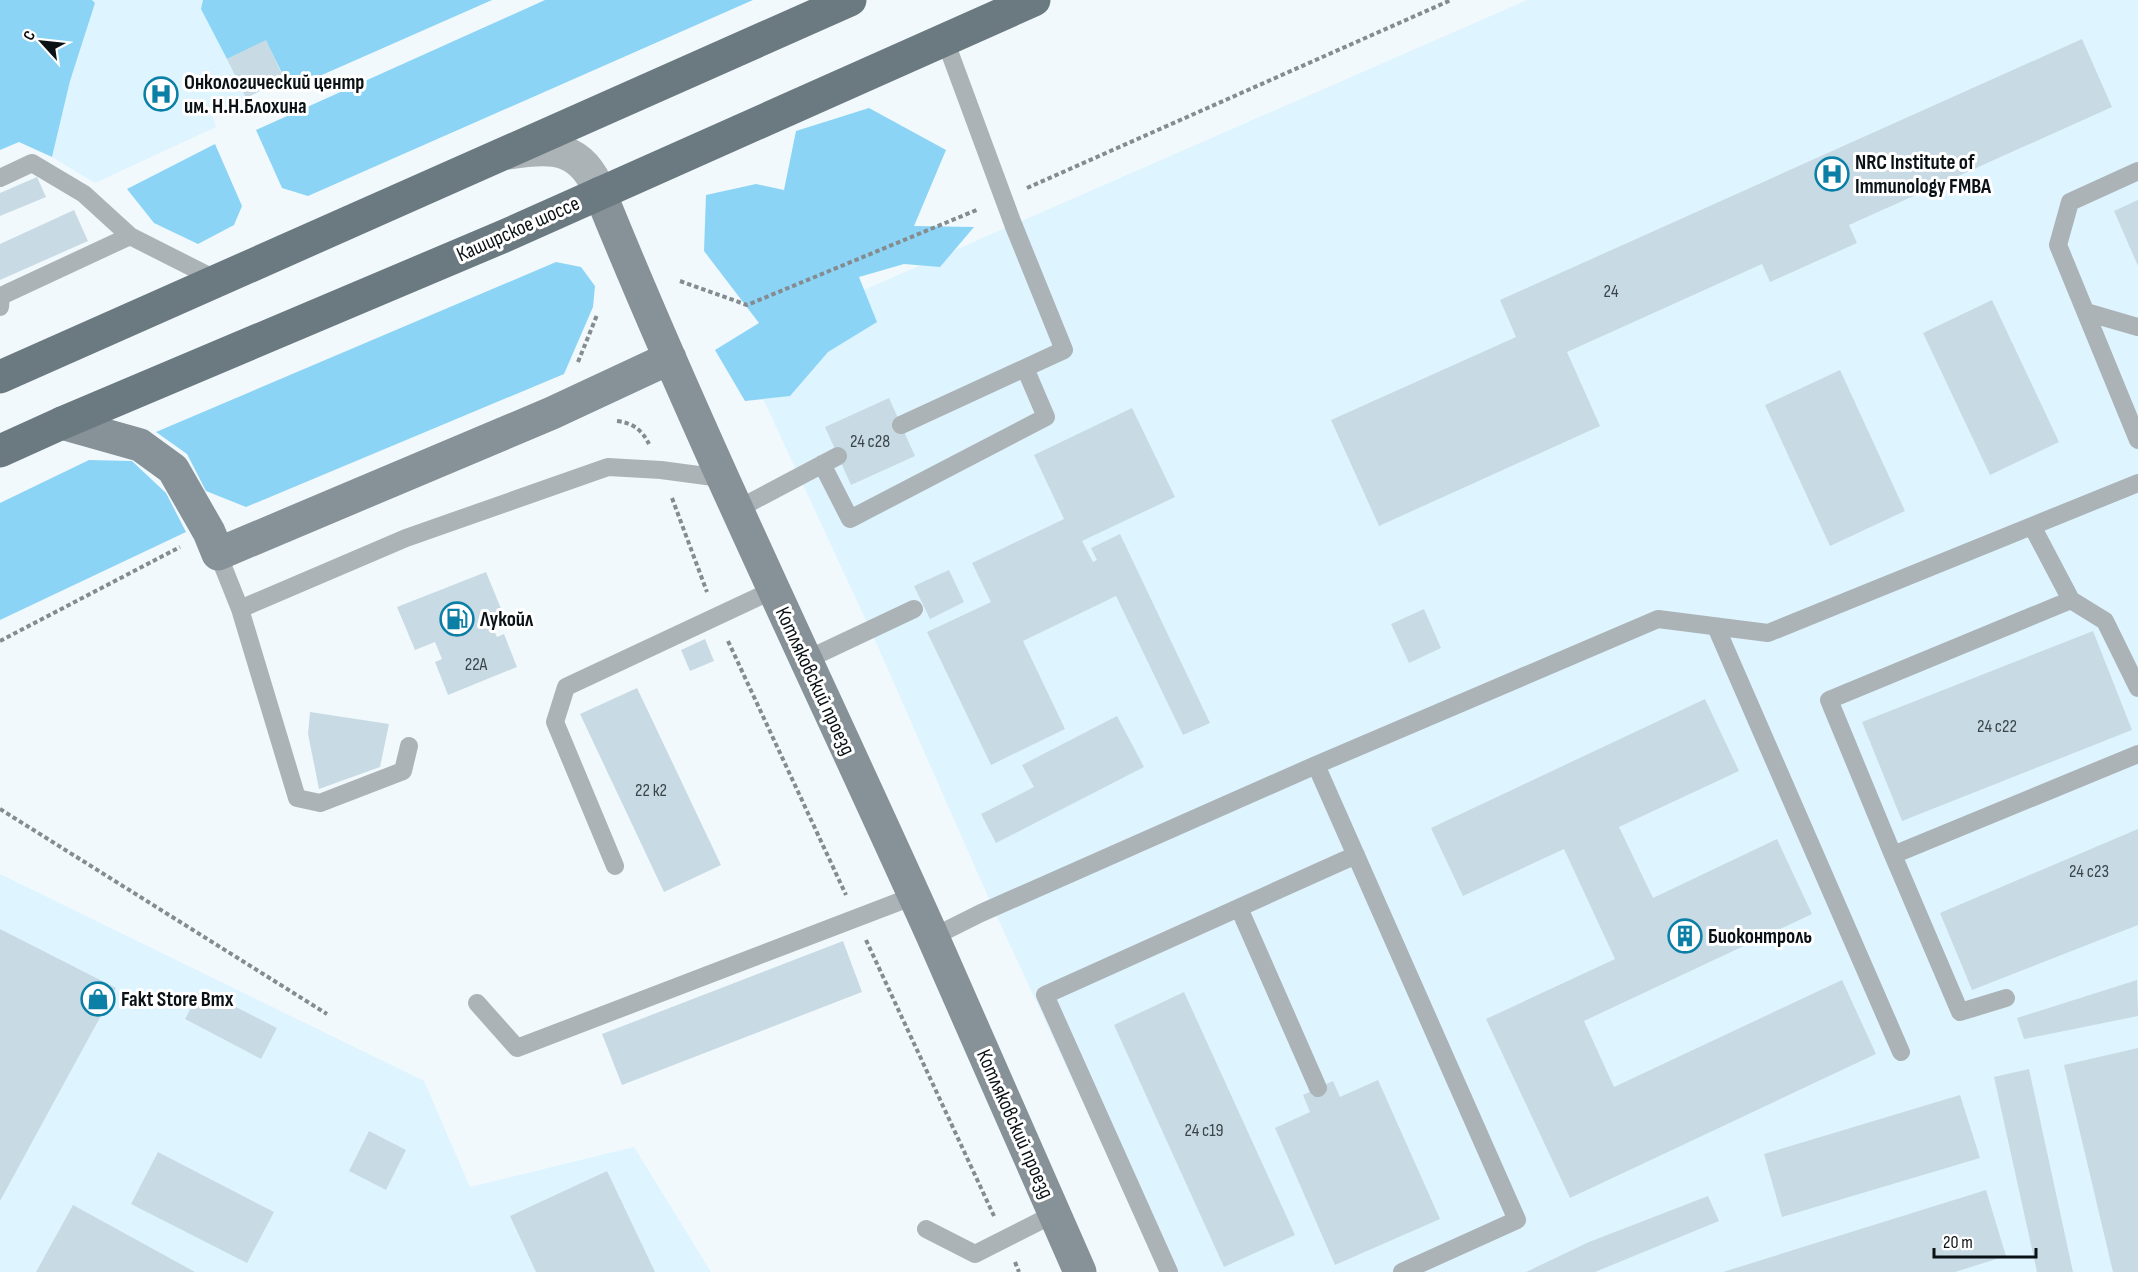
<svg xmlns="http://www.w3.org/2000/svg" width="2138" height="1272" viewBox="0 0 2138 1272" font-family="'Sofia Sans Condensed',sans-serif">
  <rect width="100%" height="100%" fill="#f1f9fd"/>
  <path fill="#def4ff" d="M0,0H492L290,89L284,80L212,114L216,127L95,183L52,157L70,81Z
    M1527,0H2138V1272H1161L993,908L871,631L738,345Z
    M0,874L424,1081L470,1187L634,1147L711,1272H0Z"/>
  <path fill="#8cd4f6" d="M0,0H92L95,3L70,81L52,157L19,142L0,150Z
    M203,0H492L290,89L266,41L227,59L201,9Z
    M545,0H753L308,196L282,188L256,130Z
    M869,108L946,150L914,226L974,227L940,267L904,264L859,277L877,322L828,352L790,396L745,401L715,350L759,323L704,251L706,195L756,184L784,190L796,131Z
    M215,144L242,206L234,225L198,244L154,223L127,189Z
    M556,262L581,267L595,286L593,307L564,374L246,507L206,491L187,454L156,432Z
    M89,460L132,461L166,493L186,532L0,620V503Z"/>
  <path fill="#c8dbe5" d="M2082,39L2112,107L1849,225L1857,243L1770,282L1762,264L1567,352L1600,426L1379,526L1331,420L1516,337L1500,300Z
    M266,40L284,79L246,98L227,59Z
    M37,177L46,197L0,216V193Z
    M2138,200V266L2114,211Z
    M74,210L88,241L0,280V244Z
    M1992,300L2059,442L1990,475L1923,333Z
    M1840,370L1905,511L1830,546L1765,405Z
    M889,398L915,456L851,485L825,427Z
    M1132,408L1175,497L1082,541L1093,562L1097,560L1091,548L1120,534L1210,723L1183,735L1116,596L1023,641L1065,729L991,765L927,632L991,602L972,563L1064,519L1034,455Z
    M949,570L964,602L930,619L914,586Z
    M486,572L502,611L488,617L497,637L504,634L517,667L448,695L435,662L442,659L435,642L415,650L397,607Z
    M1424,609L1441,648L1409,663L1391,624Z
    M2093,631L2132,730L1902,821L1862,722Z
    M705,639L714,661L690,671L681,650Z
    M637,688L721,865L664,892L580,714Z
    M1705,699L1739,771L1619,827L1653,898L1777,839L1812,914L1584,1021L1614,1087L1842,980L1876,1054L1570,1198L1486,1019L1615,959L1564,849L1463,896L1431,828Z
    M310,712L389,724L380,767L319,789L308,734Z
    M1117,716L1144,767L996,843L981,814L1034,787L1022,765Z
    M2138,829V925L1972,990L1940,913Z
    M0,929L116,988L0,1201Z
    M843,941L862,992L622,1085L602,1034Z
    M2137,980L2138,1016L2024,1039L2017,1018Z
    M201,989L277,1028L261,1059L185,1019Z
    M1184,992L1295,1235L1224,1267L1114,1025Z
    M2138,1048V1272H2113L2064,1065Z
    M2029,1069L2073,1272H2037L1994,1077Z
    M1378,1080L1440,1219L1335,1265L1275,1128L1310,1112L1303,1095L1333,1081L1340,1097Z
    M1960,1095L1980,1158L1782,1217L1764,1154Z
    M369,1131L406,1150L386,1190L349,1171Z
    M158,1152L274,1212L247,1263L131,1204Z
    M607,1171L655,1272H536L510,1216Z
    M1986,1190L2006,1256L1955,1272H1723Z
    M1708,1196L1719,1221L1595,1272H1526L1589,1242Z
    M73,1205L195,1272H36Z"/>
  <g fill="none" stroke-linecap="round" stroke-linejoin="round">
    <path stroke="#858c90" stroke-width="4" stroke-dasharray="4.5 3" stroke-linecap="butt" d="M1027,188L1451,0
      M680,281L747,305L979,209
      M578,362L597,315
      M617,421C633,423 642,430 649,444
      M672,498L707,592
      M0,641L180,547
      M728,641L846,895
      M0,809L327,1014
      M866,940L994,1216
      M1015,1262L1019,1272"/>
    <path stroke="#abb3b7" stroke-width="18" d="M2138,171L2070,202L2058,245L2138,440
      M0,178L32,163L84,194L130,236
      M0,307L1,296L130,236L217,280
      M2086,312L2138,327
      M901,425L1064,350L1013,224L945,40
      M822,464L850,519L1046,417L1025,368
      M736,510L838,456
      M2032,526L2071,600L2105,621L2138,688
      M218,554L240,609L297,798L320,803L403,771L409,746
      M2071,600L1829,700L1893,855L2138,754
      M240,609L406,538L608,467L661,470L721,478
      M1716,627L1901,1052
      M806,660L914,609
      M1316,765L1658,619L1768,633L2138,483
      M1893,855L1960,1012L2006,998
      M615,866L555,722L566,687L773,590
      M1239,908L1318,1088
      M933,937L981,913L1316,765L1517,1220L1402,1272
      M477,1003L517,1048L914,896
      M926,1229L975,1254L1054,1214
      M1169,1272L1045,995L1356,855"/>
    <path stroke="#abb3b7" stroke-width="33" d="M509,153C553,146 582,146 600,193"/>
    <path stroke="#869298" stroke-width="33" d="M600,193C702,444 821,688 932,935C982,1047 1030,1160 1080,1272
      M62,423L140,445L173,469L209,532L218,554L552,413L670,358"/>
    <path stroke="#6b7a81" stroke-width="33" d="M0,377L850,0
      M0,451L62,423L502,237L1034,0"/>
  </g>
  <defs>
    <symbol id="hospital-ring" viewBox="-11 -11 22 22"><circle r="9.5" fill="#fff" stroke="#0b7fa6" stroke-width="1.5"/><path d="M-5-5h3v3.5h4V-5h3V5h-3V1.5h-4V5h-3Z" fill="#0b7fa6"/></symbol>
    <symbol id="fuel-ring" viewBox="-11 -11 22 22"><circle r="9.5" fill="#fff" stroke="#0b7fa6" stroke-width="1.5"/><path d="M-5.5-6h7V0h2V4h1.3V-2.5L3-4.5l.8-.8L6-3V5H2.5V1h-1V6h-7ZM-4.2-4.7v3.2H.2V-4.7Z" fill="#0b7fa6"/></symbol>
    <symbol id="building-ring" viewBox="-11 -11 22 22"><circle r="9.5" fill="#fff" stroke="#0b7fa6" stroke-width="1.5"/><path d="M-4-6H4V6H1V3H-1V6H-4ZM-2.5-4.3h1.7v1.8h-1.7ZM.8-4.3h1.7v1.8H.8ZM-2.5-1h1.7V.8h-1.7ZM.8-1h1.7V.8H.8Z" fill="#0b7fa6"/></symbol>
    <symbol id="shop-ring" viewBox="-11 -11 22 22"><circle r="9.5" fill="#fff" stroke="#0b7fa6" stroke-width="1.5"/><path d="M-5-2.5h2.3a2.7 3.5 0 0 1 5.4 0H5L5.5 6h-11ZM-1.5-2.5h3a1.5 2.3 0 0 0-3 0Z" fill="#0b7fa6"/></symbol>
  </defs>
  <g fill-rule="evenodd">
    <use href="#hospital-ring" x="142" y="75" width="38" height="38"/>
    <use href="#hospital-ring" x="1813" y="155" width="38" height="38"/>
    <use href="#fuel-ring" x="438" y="600" width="38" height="38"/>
    <use href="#building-ring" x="1666" y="917" width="38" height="38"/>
    <use href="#shop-ring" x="79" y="980" width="38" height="38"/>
  </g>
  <g text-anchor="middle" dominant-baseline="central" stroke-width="6" stroke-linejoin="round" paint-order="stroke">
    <g font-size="18" fill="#3a4449">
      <text x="1611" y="291">24</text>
      <text x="870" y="441">24 с28</text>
      <text x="476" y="664">22А</text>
      <text x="1997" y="726">24 с22</text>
      <text x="651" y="790">22 к2</text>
      <text x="2089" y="871">24 с23</text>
      <text x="1204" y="1130">24 с19</text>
    </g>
    <g font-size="21" font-weight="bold" fill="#0b1215" stroke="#fff" text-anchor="start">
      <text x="184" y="82">Онкологический центр<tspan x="184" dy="24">им. Н.Н.Блохина</tspan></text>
      <text x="1855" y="162">NRC Institute of<tspan x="1855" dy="24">Immunology FMBA</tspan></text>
      <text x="480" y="619">Лукойл</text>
      <text x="1708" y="936">Биоконтроль</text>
      <text x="121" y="999">Fakt Store Bmx</text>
    </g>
    <g font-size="21" fill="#0b1215" stroke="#fff">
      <text transform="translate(518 229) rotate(-24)">Каширское шоссе</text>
      <text transform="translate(815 681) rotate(65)">Котляковский проезд</text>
      <text transform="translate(1015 1124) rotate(66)">Котляковский проезд</text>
    </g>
  </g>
  <g transform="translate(42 42) rotate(297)" stroke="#ffffff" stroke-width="4.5" paint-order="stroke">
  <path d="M0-4.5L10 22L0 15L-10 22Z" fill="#0b1215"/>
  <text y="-9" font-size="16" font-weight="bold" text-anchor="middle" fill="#0b1215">С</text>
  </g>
  <path d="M1934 1248v9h102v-9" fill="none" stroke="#0b1215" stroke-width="3"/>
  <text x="1943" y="1248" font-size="18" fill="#0b1215" stroke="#ffffff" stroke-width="4.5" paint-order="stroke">20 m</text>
</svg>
